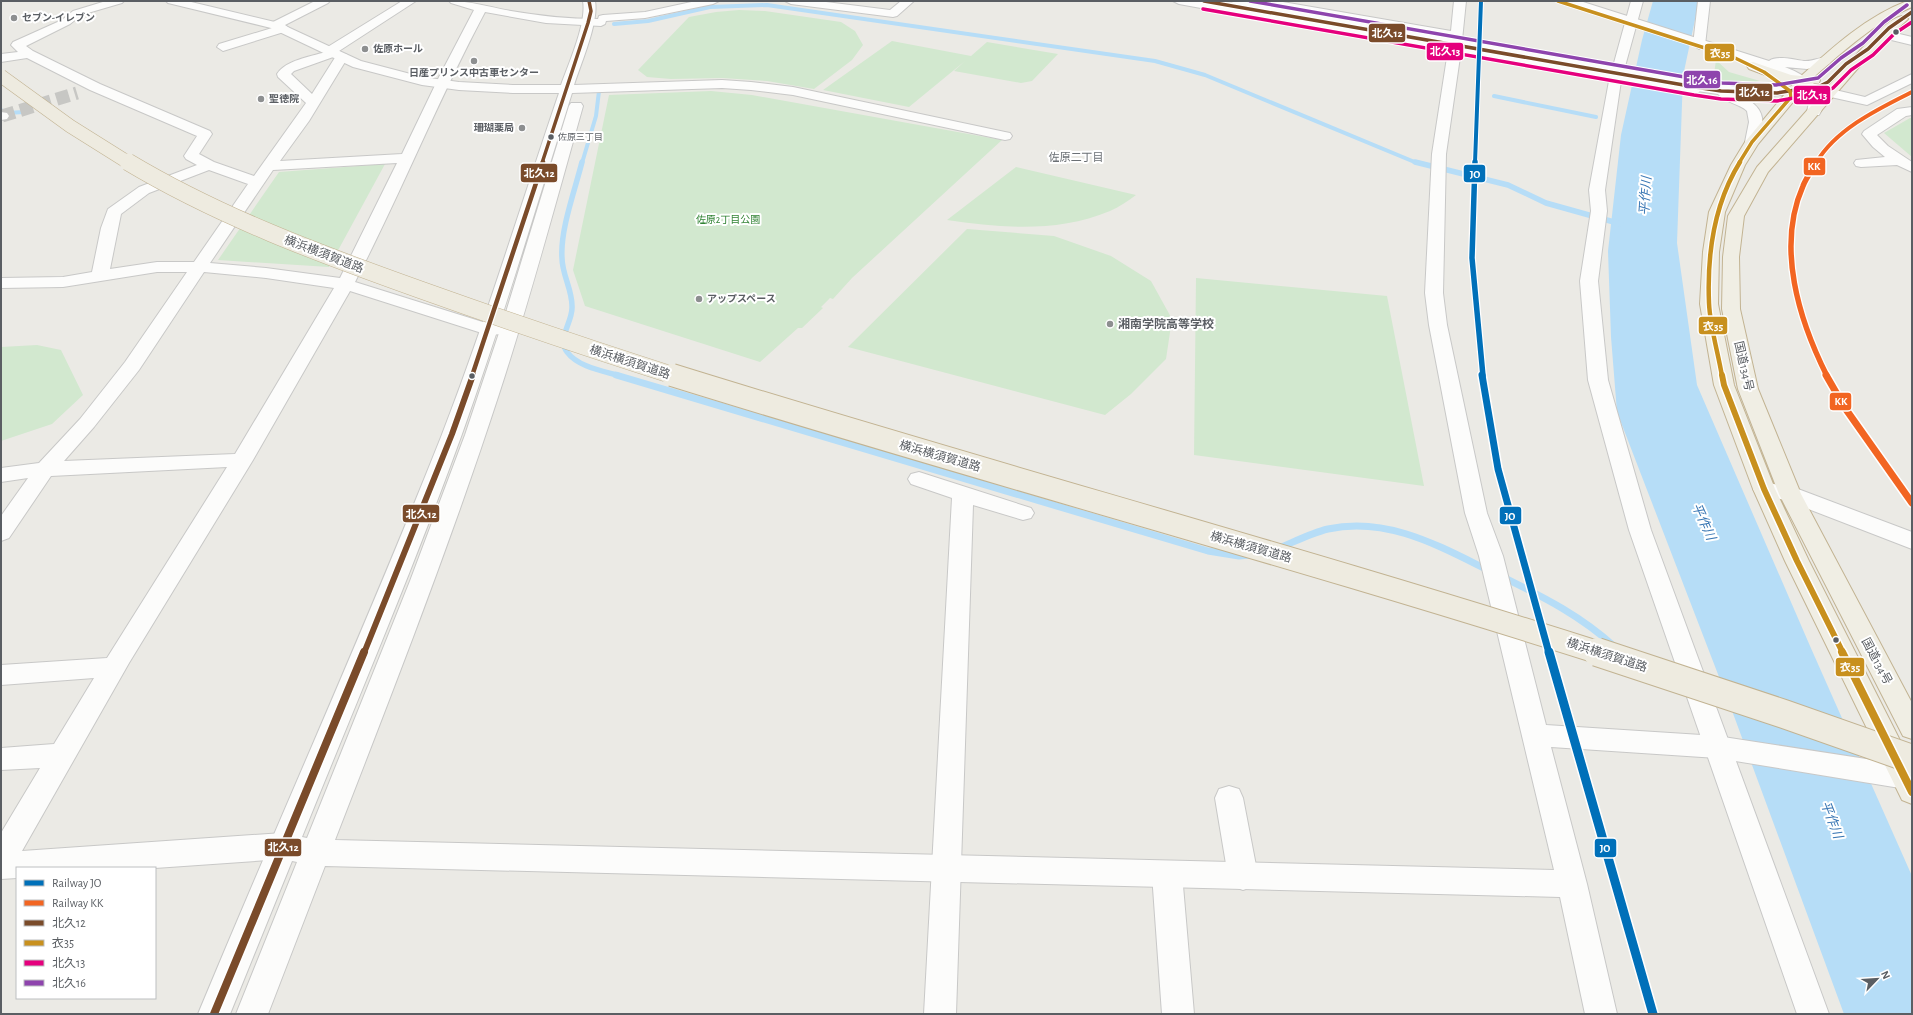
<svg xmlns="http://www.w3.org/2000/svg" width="1913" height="1015" viewBox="0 0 1913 1015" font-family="'Alegreya Sans','Noto Sans JP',sans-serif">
  <rect width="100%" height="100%" fill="#ebeae5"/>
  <path fill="#d2e8cf" d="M739,10L765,11L841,22L855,31L863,45L852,60L814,89L767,81L722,78L671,79L647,77L638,70L689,17L716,12Z
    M892,41L971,56L987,42L1058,54L1032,81L1021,83L954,71L965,61L909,107L823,90Z
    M1716,60L1729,72L1760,81L1750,83L1713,81Z
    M711,91L752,95L1002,140L852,278L833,299L830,298L821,307L823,308L802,328H798L760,362L585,306L573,270L609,95Z
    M1910,118H1912V157L1884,133Z
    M385,164L329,267L218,260L279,172Z
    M1016,167L1136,195C1128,201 1119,207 1110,211C1057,233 1002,228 947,220Z
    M967,229L1054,236L1111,256L1151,281L1172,319L1166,359L1131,394L1105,415L848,347Z
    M1196,278L1387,296L1424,486L1194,455Z
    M37,345L61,350L83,395L52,424L1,441V347Z"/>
  <path fill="#b6ddf7" d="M1653,1H1699L1683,76L1677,243L1697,385L1810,646L1912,876V1014H1844L1731,708L1617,412L1611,337L1608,251L1621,135L1642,40Z"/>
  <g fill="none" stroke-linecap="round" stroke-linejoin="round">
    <path stroke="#b6ddf7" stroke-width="4" d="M614,24L648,21L710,7L767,5L1155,61L1205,75L1417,163
      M1494,96L1596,117
      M1,110L7,113L24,112
      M582,163L596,116L599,91"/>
    <path stroke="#b6ddf7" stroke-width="5.5" d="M582,162C575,190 560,230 562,258C562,275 573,291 572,308C572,323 557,338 567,352C578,367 603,371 620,376
      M1415,162L1508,185L1546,203L1621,224"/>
    <path stroke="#b6ddf7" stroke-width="7" d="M616,375L1208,551L1239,556L1250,555
      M1277,549C1294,542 1311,533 1328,529C1387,516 1439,546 1490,571
      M1501,576C1543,597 1580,615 1615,647"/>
    <path stroke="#c7c7c4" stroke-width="13" stroke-dasharray="13 6" stroke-linecap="butt" d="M2,116L77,93"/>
    <defs>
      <path id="minor" d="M106,1H124L122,3L81,15L70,24L26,46L33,51L100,84L210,131L212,134L199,154L214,162L254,176L306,103L278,77L277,74C286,60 310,57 325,52L326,48L402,1H416L339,51L340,54H346L348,57L309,121L280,161L402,154L439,77L474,10L451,3L449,1C471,1 489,7 511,11C540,16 568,19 598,19L599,16L603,15L645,12L696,1H719L713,4L645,18L606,21L605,24L601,26L546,23L485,12C438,100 401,193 355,282L489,324H510L516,325L519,329L516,333L488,335L350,291L253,460L129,663L22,851L283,833L293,837L298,846L293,855L283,859L155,868H17V878L1,879V833L40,768L1,770V748L54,744L94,678L1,685V665L107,658L227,467L51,476L9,538L1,541V516L28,478L1,482V468L39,463L80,419L125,362L187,272H157L63,287L1,288V278L63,277L92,272L101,228L108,209L139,187L197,165L186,159L184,156L197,136L90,90L27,58L1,62V54L18,52L11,45L13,42L62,20L73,11ZM336,56L312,94L291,74L294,71ZM397,163L340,278L266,268L210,263L273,170ZM209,170L248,184L194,262H157L110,269L121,214L149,193ZM204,272L266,278L334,288L235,454L64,461L94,427L139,370Z
        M315,1H330L328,3L285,25L289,28L287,31L223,51L217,47L219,44L272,28L269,25L271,23Z
        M785,1H818L890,10L901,1H914L897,16L893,17L791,4Z
        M1631,1H1643L1621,81L1605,190L1607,211L1598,281L1608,380L1651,530L1829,1014H1797L1629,530L1588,380L1580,281L1591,211L1589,190L1609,81Z
        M1698,1H1710L1705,45L1699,49L1693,45Z
        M1883,30L1912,37V45L1879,37L1877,34Z
        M1912,74V83L1867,105L1826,96L1824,93L1826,90L1831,89L1865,97Z
        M1912,107V115L1906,116L1877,135L1888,146L1912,162V172L1897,165L1861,167L1856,166L1854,163L1856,160L1885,157L1873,147L1862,134L1864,131L1897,109Z
        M1,112L7,113L9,116L7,119L1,120Z
        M919,472L1031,508L1034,513L1031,518L1023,520L973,505L956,1014H924L952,498L911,484L908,479L911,474Z
        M1229,786L1239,789L1243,798L1258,876L1254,886L1243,890L1232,886L1228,876L1215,798L1219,789Z
        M1167,861L1178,864L1182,874L1194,1014H1162L1152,874L1156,864Z"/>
      <path id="tertiary" d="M166,1H187L279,23L361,61L422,77L459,82L513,85H561C569,63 587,22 583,1H595C599,22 581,63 574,85L722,80L751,82L793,87L1005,132L1010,133L1012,136L1010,139L1005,140L793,95L751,90L722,88L572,93C536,207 502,322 462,434C413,570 356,703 302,837L307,838L410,581L465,435L506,312L569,106L571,103H581L583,106C556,202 530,299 499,394C450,545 392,693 335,840L1554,870L1479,556L1465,513L1429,325L1425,293L1432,154L1450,38L1257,4L1251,1H1277L1451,31L1454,1H1466L1461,50L1446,154L1443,293L1447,325L1487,513L1503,556L1546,725L1717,736L1912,766V790L1717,758L1551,747L1587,884L1617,1014H1585L1560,897L325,866L268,1014H236L297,862L292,861L230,1014H198C278,821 364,631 441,437C485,324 520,207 559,93H513L459,90L422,85L353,67L271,28L168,3Z
        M1173,1H1198L1261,13L1267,16L1261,19L1179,4Z
        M1562,1H1580L1769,61C1777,55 1795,60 1804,61C1813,62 1821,56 1829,58L1831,61L1829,64L1807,69L1785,67C1803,74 1835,91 1819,115H1809L1807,112L1809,102L1807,93L1768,96H1740C1756,103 1765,111 1762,130C1761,135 1760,141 1757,145H1747L1745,142L1749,122L1747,111C1740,104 1724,102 1718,94L1690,90L1688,87L1690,84L1695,83L1754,88L1800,86L1781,74L1760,66L1564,3Z
        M1764,482L1798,489L1912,532V549L1785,500L1756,494L1753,489L1756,484Z"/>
      <path id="trunk" d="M1907,1H1912V7C1875,22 1845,50 1815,76L1820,80L1819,83L1808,84L1758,144L1745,165L1725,212L1719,252L1718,304L1734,385L1775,489L1809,561L1912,764V804L1902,800L1785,561L1753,489L1714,385L1700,304L1703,252L1709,212L1731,165L1745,142L1794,83L1784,82L1749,69L1747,66L1749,63L1753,62L1791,75L1801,76C1834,46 1866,17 1907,1Z
        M1902,16L1906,17L1908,19L1906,21L1872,52L1768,172L1744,216L1739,257L1740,309L1758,389L1801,494L1912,703V739L1903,736L1779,494L1738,389L1722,309L1723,257L1728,216L1757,167L1864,46C1874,36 1888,19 1902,16Z"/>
    </defs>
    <use href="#minor" stroke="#c8c8c7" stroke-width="2"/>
    <use href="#tertiary" stroke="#c8c8c7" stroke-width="2"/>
    <use href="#trunk" stroke="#c2b392" stroke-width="2"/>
    <use href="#minor" fill="#fcfcfb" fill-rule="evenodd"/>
    <use href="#tertiary" fill="#fcfcfb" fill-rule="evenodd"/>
    <use href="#trunk" fill="#f0eee4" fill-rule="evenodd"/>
    <defs>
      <path id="tertiary-bridge" d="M1237,7L1695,87"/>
      <path id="motorway-bridge-far3" d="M1,76L70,126L129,163"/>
      <path id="motorway-bridge-far2" d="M128,162C220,217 320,254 421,290C505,320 590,349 675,376"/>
      <path id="motorway-bridge-far1" d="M672,375C980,471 1292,555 1600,653"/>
      <path id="motorway-bridge" d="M1597,652L1784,714L1912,759"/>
    </defs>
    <use href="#tertiary-bridge" stroke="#c8c8c7" stroke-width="14" stroke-linecap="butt"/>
    <use href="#motorway-bridge-far3" stroke="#c2b392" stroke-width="14" stroke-linecap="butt"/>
    <use href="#motorway-bridge-far2" stroke="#c2b392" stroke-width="18" stroke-linecap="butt"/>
    <use href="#motorway-bridge-far1" stroke="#c2b392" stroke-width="24" stroke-linecap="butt"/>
    <use href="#motorway-bridge" stroke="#c2b392" stroke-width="30" stroke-linecap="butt"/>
    <use href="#tertiary-bridge" stroke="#fcfcfb" stroke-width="13"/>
    <use href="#motorway-bridge-far3" stroke="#eeebe0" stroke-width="13"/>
    <use href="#motorway-bridge-far2" stroke="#eeebe0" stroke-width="17"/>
    <use href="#motorway-bridge-far1" stroke="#eeebe0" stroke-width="22"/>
    <use href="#motorway-bridge" stroke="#eeebe0" stroke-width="28"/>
    <defs>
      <path id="bus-1-far3" d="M1204,1L1695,87L1721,91L1777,93L1820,86L1828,82L1846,64L1868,49L1889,28L1912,12
        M542,163L588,23L591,11L589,1"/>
      <path id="bus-1-far2" d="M472,376L543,162"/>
      <path id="bus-1-far1" d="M364,653L452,434L473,375"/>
      <path id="bus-1" d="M214,1014L364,652"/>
      <path id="bus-2-far3" d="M1558,1L1733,57L1764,72L1790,91L1791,97L1752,142L1739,163"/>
      <path id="bus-2-far2" d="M1722,376C1718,352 1710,327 1709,303C1707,255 1714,204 1740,162"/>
      <path id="bus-2-far1" d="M1722,375L1724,385L1764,489L1797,561L1843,653"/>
      <path id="bus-2" d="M1842,652L1912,792"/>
      <path id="bus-3" d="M1203,9L1694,95L1721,99L1777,101L1823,93L1833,88L1851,70L1873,55L1894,34L1912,22"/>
      <path id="bus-4" d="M1250,1L1696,79L1722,83L1776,85L1818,78L1841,58L1863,43L1884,22L1907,5"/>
    </defs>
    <use href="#bus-1-far3" stroke="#fff" stroke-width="5.5"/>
    <use href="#bus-1-far2" stroke="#fff" stroke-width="7"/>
    <use href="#bus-1-far1" stroke="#fff" stroke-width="9"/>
    <use href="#bus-1" stroke="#fff" stroke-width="11"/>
    <use href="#bus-2-far3" stroke="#fff" stroke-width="5.5"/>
    <use href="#bus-2-far2" stroke="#fff" stroke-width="7"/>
    <use href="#bus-2-far1" stroke="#fff" stroke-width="9"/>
    <use href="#bus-2" stroke="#fff" stroke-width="11"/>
    <use href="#bus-3" stroke="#fff" stroke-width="5.5"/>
    <use href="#bus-4" stroke="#fff" stroke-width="5.5"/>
    <use href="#bus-1-far3" stroke="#7a4b2a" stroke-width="3.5"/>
    <use href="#bus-1-far2" stroke="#7a4b2a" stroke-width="4.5"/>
    <use href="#bus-1-far1" stroke="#7a4b2a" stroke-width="6"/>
    <use href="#bus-1" stroke="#7a4b2a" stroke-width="8"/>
    <use href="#bus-2-far3" stroke="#c8901e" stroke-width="3.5"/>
    <use href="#bus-2-far2" stroke="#c8901e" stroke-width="4.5"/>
    <use href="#bus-2-far1" stroke="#c8901e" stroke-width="6"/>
    <use href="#bus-2" stroke="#c8901e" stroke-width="8"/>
    <use href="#bus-3" stroke="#e5007d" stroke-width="3.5"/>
    <use href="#bus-4" stroke="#8e44ad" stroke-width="3.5"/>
    <defs>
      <path id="rail-1-far3" d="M1475,163L1481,1"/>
      <path id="rail-1-far2" d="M1475,162L1472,258L1483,376"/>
      <path id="rail-1-far1" d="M1482,375L1498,469L1549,653"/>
      <path id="rail-1" d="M1549,652L1653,1014"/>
      <path id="rail-2-far2" d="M1816,163C1836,129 1878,109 1912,92"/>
      <path id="rail-2-far1" d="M1817,162C1812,170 1806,178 1803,186C1776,247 1799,320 1827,376"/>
      <path id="rail-2" d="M1826,375L1845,408L1912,503"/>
    </defs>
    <use href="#rail-1-far3" stroke="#fff" stroke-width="6"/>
    <use href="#rail-1-far2" stroke="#fff" stroke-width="8"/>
    <use href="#rail-1-far1" stroke="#fff" stroke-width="10"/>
    <use href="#rail-1" stroke="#fff" stroke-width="12"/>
    <use href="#rail-2-far2" stroke="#fff" stroke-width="6"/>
    <use href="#rail-2-far1" stroke="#fff" stroke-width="8"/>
    <use href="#rail-2" stroke="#fff" stroke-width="10"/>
    <use href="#rail-1-far3" stroke="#0070b9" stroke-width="4"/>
    <use href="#rail-1-far2" stroke="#0070b9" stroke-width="5.5"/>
    <use href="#rail-1-far1" stroke="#0070b9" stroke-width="7"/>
    <use href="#rail-1" stroke="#0070b9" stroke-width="9"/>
    <use href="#rail-2-far2" stroke="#f26522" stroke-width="4"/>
    <use href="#rail-2-far1" stroke="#f26522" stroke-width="5.5"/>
    <use href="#rail-2" stroke="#f26522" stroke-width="7"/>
  </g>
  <g fill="#8d8f90" stroke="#fff" stroke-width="1.5">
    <circle cx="14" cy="18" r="4"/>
    <circle cx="365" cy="49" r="4"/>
    <circle cx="474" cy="61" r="4"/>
    <circle cx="261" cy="99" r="4"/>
    <circle cx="522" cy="128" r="4"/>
    <circle cx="699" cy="299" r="4"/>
    <circle cx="1110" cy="324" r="4"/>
  </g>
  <g fill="#5a5e63" stroke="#fff" stroke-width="1.5">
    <circle cx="1896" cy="32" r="3.5"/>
    <circle cx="551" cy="137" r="3.5"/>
    <circle cx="472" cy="376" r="3.5"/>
    <circle cx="1836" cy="640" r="3.5"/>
  </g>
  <g text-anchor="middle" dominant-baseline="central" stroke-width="4" stroke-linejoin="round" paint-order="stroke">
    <g font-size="9" fill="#5a5e63" stroke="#fff" text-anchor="start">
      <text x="558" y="137">佐原三丁目</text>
    </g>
    <g font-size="10" font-weight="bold" fill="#5a5e63" stroke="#fff" text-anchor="start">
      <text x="22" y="18">セブン-イレブン</text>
      <text x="373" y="49">佐原ホール</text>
      <text x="474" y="73" text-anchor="middle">日産プリンス中古車センター</text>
      <text x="269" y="99">聖徳院</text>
      <text x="514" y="128" text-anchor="end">珊瑚薬局</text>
      <text x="707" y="299">アップスペース</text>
    </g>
    <g font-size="10" fill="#318334" stroke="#fff">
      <text x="728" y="220">佐原2丁目公園</text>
    </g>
    <g font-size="11" fill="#6b7075" stroke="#fff">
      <text x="1076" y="157">佐原二丁目</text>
    </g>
    <g font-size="12" fill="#5a5e63" stroke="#fff">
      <text transform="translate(324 254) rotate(21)">横浜横須賀道路</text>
      <text transform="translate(630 362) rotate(18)">横浜横須賀道路</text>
      <text transform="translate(1744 366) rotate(77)">国道134号</text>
      <text transform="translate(940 456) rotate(16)">横浜横須賀道路</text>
      <text transform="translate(1251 547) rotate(16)">横浜横須賀道路</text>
      <text transform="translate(1607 655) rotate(18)">横浜横須賀道路</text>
      <text transform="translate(1877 661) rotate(62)">国道134号</text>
    </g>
    <g font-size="12" font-weight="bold" fill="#5a5e63" stroke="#fff" text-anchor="start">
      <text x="1118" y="324">湘南学院高等学校</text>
    </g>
    <g font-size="13" font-style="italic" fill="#3a77b4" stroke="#fff">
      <text transform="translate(1646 196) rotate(-86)">平作川</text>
      <text transform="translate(1703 522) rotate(66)">平作川</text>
      <text transform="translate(1831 820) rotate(69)">平作川</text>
    </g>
  </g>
  <g stroke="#fff" stroke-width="1.5">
    <rect x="1368" y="23" width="38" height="20" rx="4" fill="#7a4b2a"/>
    <rect x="1426" y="42" width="38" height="19" rx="4" fill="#e5007d"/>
    <rect x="1704" y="43" width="31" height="19" rx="4" fill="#c8901e"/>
    <rect x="1683" y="70" width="38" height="19" rx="4" fill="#8e44ad"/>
    <rect x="1735" y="83" width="38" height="19" rx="4" fill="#7a4b2a"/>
    <rect x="1793" y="85" width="38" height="20" rx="4" fill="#e5007d"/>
    <rect x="1803" y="157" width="23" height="19" rx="4" fill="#f26522"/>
    <rect x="520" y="163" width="38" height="20" rx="4" fill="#7a4b2a"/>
    <rect x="1463" y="164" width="23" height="19" rx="4" fill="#0070b9"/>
    <rect x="1698" y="316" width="30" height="19" rx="4" fill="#c8901e"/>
    <rect x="1829" y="392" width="23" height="19" rx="4" fill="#f26522"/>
    <rect x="402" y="504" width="38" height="19" rx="4" fill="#7a4b2a"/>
    <rect x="1499" y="506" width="23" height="19" rx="4" fill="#0070b9"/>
    <rect x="1835" y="657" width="30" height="20" rx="4" fill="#c8901e"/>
    <rect x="264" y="838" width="38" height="19" rx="4" fill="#7a4b2a"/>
    <rect x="1594" y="838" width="23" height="20" rx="4" fill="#0070b9"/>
  </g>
  <g font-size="11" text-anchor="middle" font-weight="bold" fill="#fff">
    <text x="1387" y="37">北久12</text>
    <text x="1445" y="55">北久13</text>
    <text x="1720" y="57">衣35</text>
    <text x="1702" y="84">北久16</text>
    <text x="1754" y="96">北久12</text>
    <text x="1812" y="99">北久13</text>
    <text x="1814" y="170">KK</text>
    <text x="539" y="177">北久12</text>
    <text x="1475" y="178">JO</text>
    <text x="1713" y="330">衣35</text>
    <text x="1841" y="405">KK</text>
    <text x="421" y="518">北久12</text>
    <text x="1510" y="520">JO</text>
    <text x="1850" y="671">衣35</text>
    <text x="283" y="851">北久12</text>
    <text x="1605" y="852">JO</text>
  </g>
  <rect width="1913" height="1015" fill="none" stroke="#5a5e63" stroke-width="4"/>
  <rect x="16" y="867" width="140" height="132" fill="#ffffff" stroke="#bdbfc1"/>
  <rect x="24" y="880" width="20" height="6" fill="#0070b9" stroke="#bdbfc1"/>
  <text x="52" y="887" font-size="12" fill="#5a5e63">Railway JO</text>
  <rect x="24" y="900" width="20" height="6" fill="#f26522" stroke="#bdbfc1"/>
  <text x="52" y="907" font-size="12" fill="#5a5e63">Railway KK</text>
  <rect x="24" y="920" width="20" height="6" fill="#7a4b2a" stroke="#bdbfc1"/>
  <text x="52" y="927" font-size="12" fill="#5a5e63">北久12</text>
  <rect x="24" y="940" width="20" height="6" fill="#c8901e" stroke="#bdbfc1"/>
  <text x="52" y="947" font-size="12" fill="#5a5e63">衣35</text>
  <rect x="24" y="960" width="20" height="6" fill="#e5007d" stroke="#bdbfc1"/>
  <text x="52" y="967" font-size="12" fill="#5a5e63">北久13</text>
  <rect x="24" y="980" width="20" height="6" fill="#8e44ad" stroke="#bdbfc1"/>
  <text x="52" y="987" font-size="12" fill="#5a5e63">北久16</text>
  <g transform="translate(1877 979) rotate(65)" stroke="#ffffff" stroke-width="3" paint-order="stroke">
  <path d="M0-3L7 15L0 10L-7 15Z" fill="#5a5e63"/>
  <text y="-6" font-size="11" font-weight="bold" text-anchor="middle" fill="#5a5e63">N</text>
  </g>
</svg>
